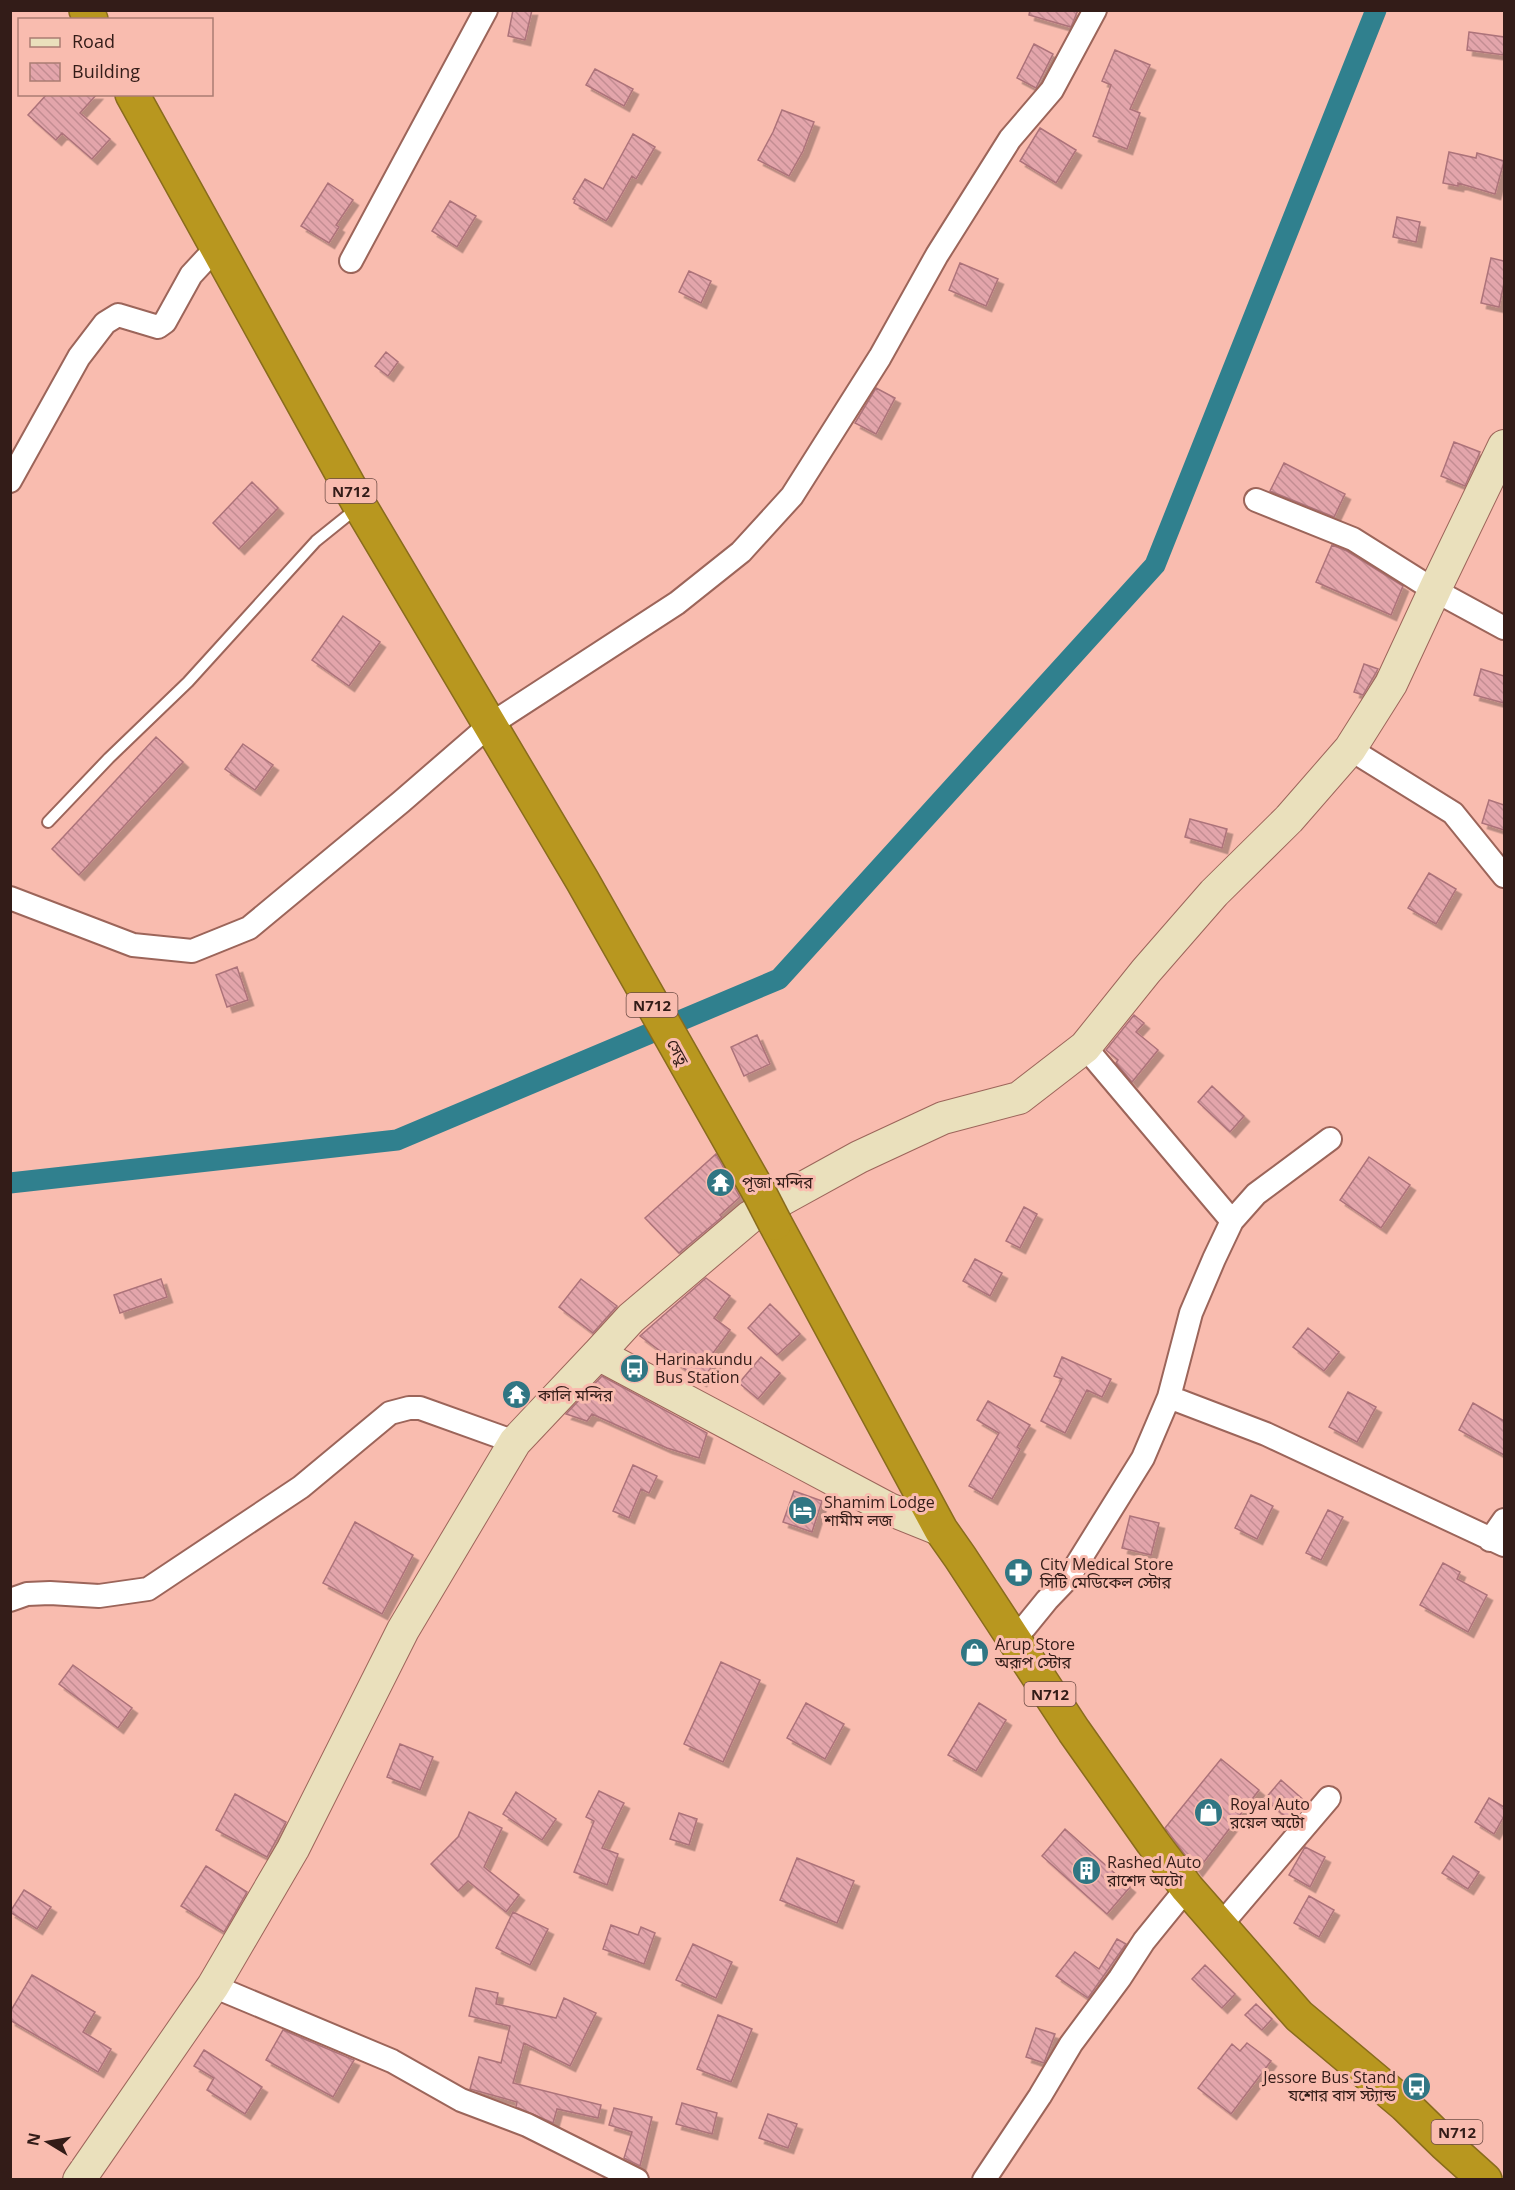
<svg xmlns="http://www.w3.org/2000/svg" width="1515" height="2190" viewBox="0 0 1515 2190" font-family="'Open Sans','Noto Sans Bengali',sans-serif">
  <defs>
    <pattern id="building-back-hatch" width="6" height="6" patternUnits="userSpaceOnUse" patternTransform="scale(1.5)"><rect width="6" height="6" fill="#e3a5ab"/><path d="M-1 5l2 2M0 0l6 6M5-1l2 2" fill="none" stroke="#c38d92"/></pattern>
    <filter id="shadow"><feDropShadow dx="5.5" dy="5.5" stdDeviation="0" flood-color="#0004"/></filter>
  </defs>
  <rect width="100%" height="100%" fill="#f9bcaf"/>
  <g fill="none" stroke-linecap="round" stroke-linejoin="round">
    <path stroke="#30808e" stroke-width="21" d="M10,1183L397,1140L779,979L1155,565L1376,10"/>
  </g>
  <path fill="url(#building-back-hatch)" stroke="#ad737a" stroke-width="1.5" filter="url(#shadow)" d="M513,10H532L525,40L508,36Z
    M1030,10H1078L1071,27L1029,15Z
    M1469,32L1504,37V55L1467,50Z
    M1034,44L1053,54L1036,88L1017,78Z
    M1115,50L1150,65L1130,109L1140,113L1127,149L1093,136L1111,85L1102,81Z
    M595,69L633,89L624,106L586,85Z
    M47,94H97L80,113L110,139L92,159L62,133L56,140L28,115Z
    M782,110L814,122L803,151L789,176L758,160L773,132Z
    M1040,128L1076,150L1056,183L1020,161Z
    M633,134L655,147L636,179L632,176L608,218L606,221L574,203L575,200L573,199L585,179L603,189Z
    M1449,152L1476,158L1477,153L1504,161L1495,194L1458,183V186L1443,183Z
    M328,183L353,200L336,225L339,227L329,243L301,226Z
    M450,201L476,216L457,247L432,231Z
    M1397,217L1420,222L1416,242L1393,237Z
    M1491,258L1504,261V283L1499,307L1481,303Z
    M960,263L998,279L986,306L949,290Z
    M689,271L711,281L701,303L679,292Z
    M386,352L398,362L388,376L375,366Z
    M876,388L895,398L876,434L855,423Z
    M1454,442L1480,452L1465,486L1441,476Z
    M1284,463L1345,494L1334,517L1270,491Z
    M252,482L278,508L239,549L213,523Z
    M1332,545L1347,551L1403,586L1391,615L1316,582Z
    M343,616L380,642L349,686L312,660Z
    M1364,664L1378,669L1363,695L1354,692Z
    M1481,669L1504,676V703L1474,695Z
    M156,737L183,762L79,875L52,849Z
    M243,744L273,765L255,790L225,769Z
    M1489,800L1504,805V830L1482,823Z
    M1190,819L1227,829L1222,848L1185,837Z
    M1429,873L1456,889L1436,924L1408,908Z
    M237,967L248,1000L227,1007L216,975Z
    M1134,1015L1144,1023L1136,1032L1158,1050L1132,1082L1116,1063L1118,1060L1106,1050Z
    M757,1035L770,1064L744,1076L731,1047Z
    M1212,1086L1244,1116L1230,1132L1198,1102Z
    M716,1154L740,1197L720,1215L722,1217L679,1253L645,1218Z
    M1369,1157L1410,1185L1381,1228L1340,1200Z
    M1024,1207L1037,1214L1020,1248L1006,1241Z
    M975,1259L1002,1273L990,1296L963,1281Z
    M706,1278L730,1296L714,1318L730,1330L710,1357L716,1361L701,1381L640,1336Z
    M161,1279L167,1297L120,1313L114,1295Z
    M581,1279L617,1306L593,1333L559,1307Z
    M770,1304L800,1334L777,1355L748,1328Z
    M1308,1328L1339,1352L1324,1371L1293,1347Z
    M761,1357L780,1373L758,1399L739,1383Z
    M1062,1357L1111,1379L1102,1397L1087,1390L1065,1433L1041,1421L1062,1379L1054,1376Z
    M602,1376L707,1433L699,1458L667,1448L592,1414L587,1421L566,1414Z
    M1348,1392L1376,1407L1357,1442L1329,1427Z
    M988,1401L1030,1425L1017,1447L1020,1449L992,1499L969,1486L999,1433L977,1420Z
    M1473,1403L1504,1421V1455L1459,1430Z
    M633,1465L657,1476L649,1493L641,1489L629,1518L613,1511Z
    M794,1491L822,1501L812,1532L783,1522Z
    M1251,1495L1273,1506L1257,1539L1235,1528Z
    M1328,1510L1343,1517L1321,1560L1306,1553Z
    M1130,1516L1159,1523L1151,1555L1122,1548Z
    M355,1522L413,1555L382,1614L323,1583Z
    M1443,1563L1460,1572L1457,1579L1487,1595L1468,1632L1420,1605Z
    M721,1662L760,1680L723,1762L684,1744Z
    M73,1665L132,1708L118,1728L59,1684Z
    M806,1703L844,1724L825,1759L787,1738Z
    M979,1703L1006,1720L976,1771L948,1755Z
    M400,1744L433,1757L420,1790L387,1777Z
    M1221,1759L1259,1790L1197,1871L1165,1828Z
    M1281,1780L1307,1803L1291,1822L1265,1799Z
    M599,1791L624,1803L602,1848L618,1854L607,1885L574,1872L594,1821L586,1817Z
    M516,1792L556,1819L542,1840L503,1814Z
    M235,1794L286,1822L267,1857L216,1830Z
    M1489,1798L1504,1807V1816L1494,1834L1475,1822Z
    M469,1812L502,1828L484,1867L519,1895L506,1912L468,1881L458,1891L431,1864L458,1837Z
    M679,1813L697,1819L689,1845L670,1839Z
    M1065,1829L1130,1887L1107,1914L1042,1856Z
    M1305,1847L1325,1857L1310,1887L1289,1875Z
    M1453,1856L1479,1872L1468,1889L1442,1873Z
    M797,1858L854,1881L837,1923L780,1900Z
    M206,1866L247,1892L224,1932L181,1906Z
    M24,1890L51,1907L37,1929L10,1912Z
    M1309,1896L1334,1910L1319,1937L1294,1923Z
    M513,1912L548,1929L530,1965L496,1948Z
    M611,1925L638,1935L641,1927L655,1933L644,1964L603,1949Z
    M1117,1939L1126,1944L1088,1998L1056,1976L1075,1952L1099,1969Z
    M693,1944L732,1962L716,1998L676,1980Z
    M1205,1965L1235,1994L1222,2008L1192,1979Z
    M32,1975L95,2012L83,2032L111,2049L98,2072L10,2020V2012Z
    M476,1988L498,1993L496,2004L556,2018L564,1998L596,2013L570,2066L524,2043L513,2083L601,2105L598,2118L557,2109L553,2123L516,2107L517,2102L470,2089L479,2057L501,2063L510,2026L469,2016Z
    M1256,2004L1272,2019L1262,2030L1245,2015Z
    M718,2015L752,2029L731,2082L697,2069Z
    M1036,2028L1055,2034L1044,2063L1026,2057Z
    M283,2030L354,2060L333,2097L266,2060Z
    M1247,2043L1271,2061L1231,2114L1198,2088L1232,2044L1240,2051Z
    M204,2050L262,2087L245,2114L207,2090L214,2078L194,2066Z
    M682,2103L717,2113L712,2134L676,2124Z
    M614,2108L652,2117L640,2166L624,2158L632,2132L609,2125Z
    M768,2114L797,2124L788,2148L759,2138Z"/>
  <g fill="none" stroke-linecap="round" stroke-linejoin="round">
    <defs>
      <path id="lane" d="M48,822L109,758L188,682L316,541L357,508"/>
      <path id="street" d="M351,261L486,10
        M10,481L79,357L105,323L118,315L158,327L165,322L191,275L216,248
        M1256,500L1353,539L1434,590L1504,628
        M1350,749L1453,813L1504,876
        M10,898L133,945L192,951L249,928L401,802L491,724L677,603L741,552L792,496L880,357L937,255L1010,139L1052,90L1095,10
        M1085,1047L1232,1221
        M1169,1397L1266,1434L1504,1545
        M1490,1540L1504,1520
        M10,1600L27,1594L50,1593L99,1596L148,1589L301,1487L390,1413L409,1408H420L515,1442
        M1013,1637L1025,1627L1047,1600L1069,1577L1143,1458L1169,1397L1191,1313L1214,1259L1232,1221L1256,1194L1330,1139
        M1220,1926L1329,1798
        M213,1986L392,2061L461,2100L527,2125L637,2180
        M984,2180L1040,2096L1071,2044L1120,1978L1144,1941L1187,1888"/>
      <path id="secondary" d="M598,1354L631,1318L750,1217L859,1157L943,1118L1019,1098L1085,1047L1146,971L1214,893L1289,819L1350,749L1391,684L1437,585L1504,446
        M79,2180L213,1986L293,1849L403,1630L515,1442L598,1354L889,1509L941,1530"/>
      <path id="highway" d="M86,10L91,20
        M132,94L360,506L582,880L759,1192
        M775,1223L941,1530L960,1557L1074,1731L1153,1843L1187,1888L1299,2016L1405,2105L1445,2144L1485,2180"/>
    </defs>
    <use href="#lane" stroke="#9c655a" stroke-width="14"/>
    <use href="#street" stroke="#9c655a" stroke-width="26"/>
    <use href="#secondary" stroke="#9c655a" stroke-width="34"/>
    <use href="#highway" stroke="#896c1d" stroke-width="36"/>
    <use href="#lane" stroke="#fff" stroke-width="10"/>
    <use href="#street" stroke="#fff" stroke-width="22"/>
    <use href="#secondary" stroke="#eae0bc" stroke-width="32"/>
    <use href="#highway" stroke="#b8971f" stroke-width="33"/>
    <defs>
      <path id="highway-bridge" d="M759,1192L775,1223"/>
    </defs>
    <use href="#highway-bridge" stroke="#896c1d" stroke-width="36" stroke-linecap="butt"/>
    <use href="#highway-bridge" stroke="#b8971f" stroke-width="33"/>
  </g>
  <defs>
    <symbol id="temple-disc" viewBox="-11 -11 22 22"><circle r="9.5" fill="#307683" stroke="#f9bcaf"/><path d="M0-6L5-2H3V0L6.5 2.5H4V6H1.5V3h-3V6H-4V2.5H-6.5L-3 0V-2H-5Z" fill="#fff"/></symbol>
    <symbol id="bus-disc" viewBox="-11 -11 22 22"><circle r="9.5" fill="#307683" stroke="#f9bcaf"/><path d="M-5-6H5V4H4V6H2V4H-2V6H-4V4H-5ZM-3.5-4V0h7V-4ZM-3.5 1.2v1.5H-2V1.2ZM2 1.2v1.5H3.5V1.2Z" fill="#fff"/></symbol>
    <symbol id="hotel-disc" viewBox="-11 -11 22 22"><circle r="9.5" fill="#307683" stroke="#f9bcaf"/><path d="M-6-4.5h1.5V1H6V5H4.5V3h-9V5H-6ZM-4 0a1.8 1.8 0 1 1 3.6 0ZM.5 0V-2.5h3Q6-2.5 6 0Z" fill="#fff"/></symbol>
    <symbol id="pharmacy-disc" viewBox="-11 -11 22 22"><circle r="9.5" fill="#307683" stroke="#f9bcaf"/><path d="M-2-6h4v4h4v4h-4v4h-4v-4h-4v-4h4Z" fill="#fff"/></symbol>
    <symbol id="shop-disc" viewBox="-11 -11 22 22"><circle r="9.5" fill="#307683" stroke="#f9bcaf"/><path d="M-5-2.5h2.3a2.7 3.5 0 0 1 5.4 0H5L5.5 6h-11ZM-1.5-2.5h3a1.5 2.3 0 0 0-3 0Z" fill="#fff"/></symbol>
    <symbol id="building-disc" viewBox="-11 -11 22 22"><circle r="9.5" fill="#307683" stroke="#f9bcaf"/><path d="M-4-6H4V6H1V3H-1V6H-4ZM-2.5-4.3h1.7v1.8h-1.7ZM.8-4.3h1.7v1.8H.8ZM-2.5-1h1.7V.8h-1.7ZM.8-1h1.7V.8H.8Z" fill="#fff"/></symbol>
  </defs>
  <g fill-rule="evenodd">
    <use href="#temple-disc" x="704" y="1166" width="33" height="33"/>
    <use href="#bus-disc" x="618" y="1352" width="33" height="33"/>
    <use href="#temple-disc" x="500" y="1378" width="33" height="33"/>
    <use href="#hotel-disc" x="786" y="1494" width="33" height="33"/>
    <use href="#pharmacy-disc" x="1002" y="1556" width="33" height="33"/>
    <use href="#shop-disc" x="958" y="1636" width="33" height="33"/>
    <use href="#shop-disc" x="1192" y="1796" width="33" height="33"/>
    <use href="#building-disc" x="1070" y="1854" width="33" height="33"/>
    <use href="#bus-disc" x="1400" y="2070" width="33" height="33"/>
  </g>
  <g text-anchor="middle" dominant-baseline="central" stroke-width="6" stroke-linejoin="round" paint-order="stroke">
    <g fill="#f9bcaf" stroke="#6e4c45" stroke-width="1.5">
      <rect x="325.5" y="479" width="51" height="24" rx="4.5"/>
      <rect x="626.5" y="993" width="51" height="24" rx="4.5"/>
      <rect x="1024.5" y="1682" width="51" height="24" rx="4.5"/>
      <rect x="1431.5" y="2120" width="51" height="24" rx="4.5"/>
    </g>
    <g font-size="15" font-weight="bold" fill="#331c18">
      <text x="351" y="491">N712</text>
      <text x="652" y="1005">N712</text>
      <text x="1050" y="1694">N712</text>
      <text x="1457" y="2132">N712</text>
    </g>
    <g font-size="16" fill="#331c18" stroke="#f9bcaf">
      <text transform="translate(678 1052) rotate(61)">সেতু</text>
    </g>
    <g font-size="16" fill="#331c18" stroke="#f9bcaf" text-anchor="start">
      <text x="742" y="1182">পূজা মন্দির</text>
      <text x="655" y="1359">Harinakundu<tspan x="655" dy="18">Bus Station</tspan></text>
      <text x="538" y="1395">কালি মন্দির</text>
      <text x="824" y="1502">Shamim Lodge<tspan x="824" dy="18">শামীম লজ</tspan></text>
      <text x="1040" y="1564">City Medical Store<tspan x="1040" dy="18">সিটি মেডিকেল স্টোর</tspan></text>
      <text x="995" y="1644">Arup Store<tspan x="995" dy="18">অরূপ স্টোর</tspan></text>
      <text x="1230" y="1804">Royal Auto<tspan x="1230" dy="18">রয়েল অটো</tspan></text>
      <text x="1107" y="1862">Rashed Auto<tspan x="1107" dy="18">রাশেদ অটো</tspan></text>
      <text x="1396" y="2077" text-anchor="end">Jessore Bus Stand<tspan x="1396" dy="18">যশোর বাস স্ট্যান্ড</tspan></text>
    </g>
  </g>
  <rect width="1515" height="2190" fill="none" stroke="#331c18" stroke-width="24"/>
  <rect x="18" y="18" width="195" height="78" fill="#f9bcaf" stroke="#aa7c73" stroke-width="1.5"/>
  <rect x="30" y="38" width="30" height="9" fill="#eae0bc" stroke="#aa7c73" stroke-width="1.5"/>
  <text x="72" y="48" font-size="18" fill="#331c18">Road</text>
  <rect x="30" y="63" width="30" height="18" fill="url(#building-back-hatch)" stroke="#aa7c73" stroke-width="1.5"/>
  <text x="72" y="78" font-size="18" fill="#331c18">Building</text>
  <g transform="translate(48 2142) rotate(281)" stroke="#f9bcaf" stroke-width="4.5" paint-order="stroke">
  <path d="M0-4.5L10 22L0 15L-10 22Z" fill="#331c18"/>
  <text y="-9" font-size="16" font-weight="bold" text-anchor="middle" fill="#331c18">N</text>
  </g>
</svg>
